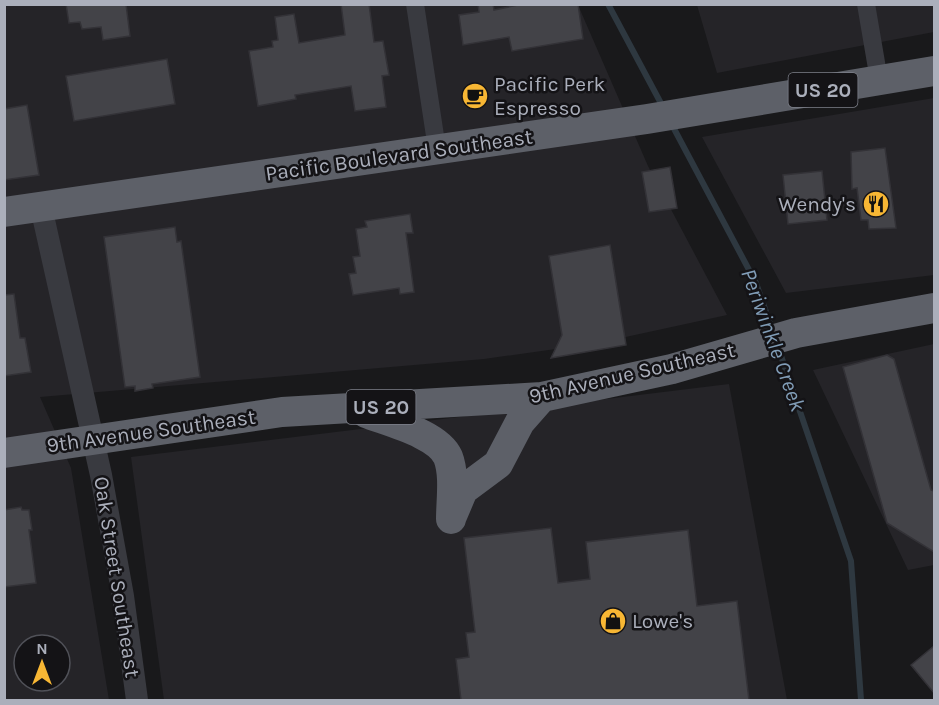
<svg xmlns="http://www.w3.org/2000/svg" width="939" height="705" viewBox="0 0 939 705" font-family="Karla,sans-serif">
  <rect width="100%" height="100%" fill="#19191b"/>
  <path fill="#252428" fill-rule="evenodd" d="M4,5H578L648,166L727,315L598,343L484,359L40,397L71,468L109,700H5ZM24,645H60V681H24Z
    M697,5H934V32L717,73Z
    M934,98V275L786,293L702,137Z
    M934,344V565L908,570L813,370Z
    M729,384L787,700H164L131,457Z"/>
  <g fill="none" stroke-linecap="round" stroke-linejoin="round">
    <path stroke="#2e3840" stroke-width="6" d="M608,4L664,109
      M671,123L756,283L773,332
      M778,347L851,561L861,700"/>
  </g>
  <path fill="#434348" stroke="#333237" stroke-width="1.5" d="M66,4H126L130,36L103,40L101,27L82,29L80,22L69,23Z
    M341,4H369L374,42L383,41L389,75L382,76L386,107L355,111L351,86L295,95L296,99L258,106L249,51L273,47L272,41L278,40L275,17L294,14L299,43L345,35Z
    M478,4H493L494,10L523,4H578L583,39L512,51L509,37L463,45L459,15L479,12Z
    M167,59L175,104L74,121L66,76Z
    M27,105L39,175L4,180V109Z
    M885,148L896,228L869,229L868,220H861L857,188L852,189L851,152Z
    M670,167L677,208L649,212L642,172Z
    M822,171L827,220L788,224L783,175Z
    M410,214L413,233H406L414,292L400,294L399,288L353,295L349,274L356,273L353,257L360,256L356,229L367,227L365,221Z
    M175,227L177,242L181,241L200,377L152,384L153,388L135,391V386L125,387L104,237Z
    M610,245L626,345L551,358L562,335L549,256Z
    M14,294L20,338H25L31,372L4,376V295Z
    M887,355L894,359L931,490L934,491V552L887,523L843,367Z
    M21,507L22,510H29L32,530H29L36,583L4,587V510Z
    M551,528L558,583L590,579L586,542L688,530L697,606L737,601L749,700H461L456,659L469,657L466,633L475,632L464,538Z
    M934,646V693L911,665Z"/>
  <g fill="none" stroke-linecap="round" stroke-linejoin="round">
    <path stroke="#393a40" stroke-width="18" d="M415,4L437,149
      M866,4L879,80"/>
    <path stroke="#393a40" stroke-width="22" d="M41,207L101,475L123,596L137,700"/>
    <path stroke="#5d6068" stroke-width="30" d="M4,212L647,119L934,71
      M366,413C389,422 438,434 448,457C455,475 451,500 451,519
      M4,453L282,412L542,397L672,369L796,333L934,308
      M452,516L463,490L498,464L520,422L542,397"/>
  </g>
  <defs>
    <symbol id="cafe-disc" viewBox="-11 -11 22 22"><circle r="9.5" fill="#f8b734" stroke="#141316"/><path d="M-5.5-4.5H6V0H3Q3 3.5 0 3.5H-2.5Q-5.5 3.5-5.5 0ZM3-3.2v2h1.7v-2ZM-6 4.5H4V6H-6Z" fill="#111"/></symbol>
    <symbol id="restaurant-disc" viewBox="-11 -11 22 22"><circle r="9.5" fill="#f8b734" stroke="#141316"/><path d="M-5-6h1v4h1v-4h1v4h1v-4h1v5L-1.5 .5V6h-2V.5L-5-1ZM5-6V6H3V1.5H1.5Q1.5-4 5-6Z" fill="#111"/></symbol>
    <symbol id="shop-disc" viewBox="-11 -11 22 22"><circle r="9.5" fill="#f8b734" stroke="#141316"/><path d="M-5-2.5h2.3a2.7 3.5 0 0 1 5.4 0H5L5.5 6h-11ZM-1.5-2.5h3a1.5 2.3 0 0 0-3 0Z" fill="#111"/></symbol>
  </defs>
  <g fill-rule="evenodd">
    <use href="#cafe-disc" x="460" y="81" width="30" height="30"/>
    <use href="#restaurant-disc" x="861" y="189" width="30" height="30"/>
    <use href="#shop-disc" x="598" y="606" width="30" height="30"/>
  </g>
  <g text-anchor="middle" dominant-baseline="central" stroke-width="5" stroke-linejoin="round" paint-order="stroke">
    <g fill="#141316" stroke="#7e808a" stroke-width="1.5">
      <rect x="788.5" y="73" width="69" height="34" rx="4.5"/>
      <rect x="346.5" y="390" width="69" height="34" rx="4.5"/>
    </g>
    <g font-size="20" font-weight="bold" fill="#abafbb">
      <text x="823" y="90">US 20</text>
      <text x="381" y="407">US 20</text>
    </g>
    <g font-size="21" fill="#abafbb" stroke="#141316" text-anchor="start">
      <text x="494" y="84">Pacific Perk<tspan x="494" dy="24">Espresso</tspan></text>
      <text x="856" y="204" text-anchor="end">Wendy's</text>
      <text x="632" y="621">Lowe's</text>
    </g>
    <g font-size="21" fill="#abafbb" stroke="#141316">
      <text transform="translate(399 155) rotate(-8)">Pacific Boulevard Southeast</text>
      <text transform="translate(632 373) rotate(-13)">9th Avenue Southeast</text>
      <text transform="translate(151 431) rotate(-8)">9th Avenue Southeast</text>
      <text transform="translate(117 577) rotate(81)">Oak Street Southeast</text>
    </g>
    <g font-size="22" font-style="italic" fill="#819db7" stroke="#141316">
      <text transform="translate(773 340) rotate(70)">Periwinkle Creek</text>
    </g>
  </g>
  <rect width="939" height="705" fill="none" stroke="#abafbb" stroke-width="12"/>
  <g transform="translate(42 663)"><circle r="28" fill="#141316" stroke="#505158" stroke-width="1.5"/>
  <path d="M0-4.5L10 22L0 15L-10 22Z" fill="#f8b734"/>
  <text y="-9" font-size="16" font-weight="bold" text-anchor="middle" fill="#abafbb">N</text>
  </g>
</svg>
